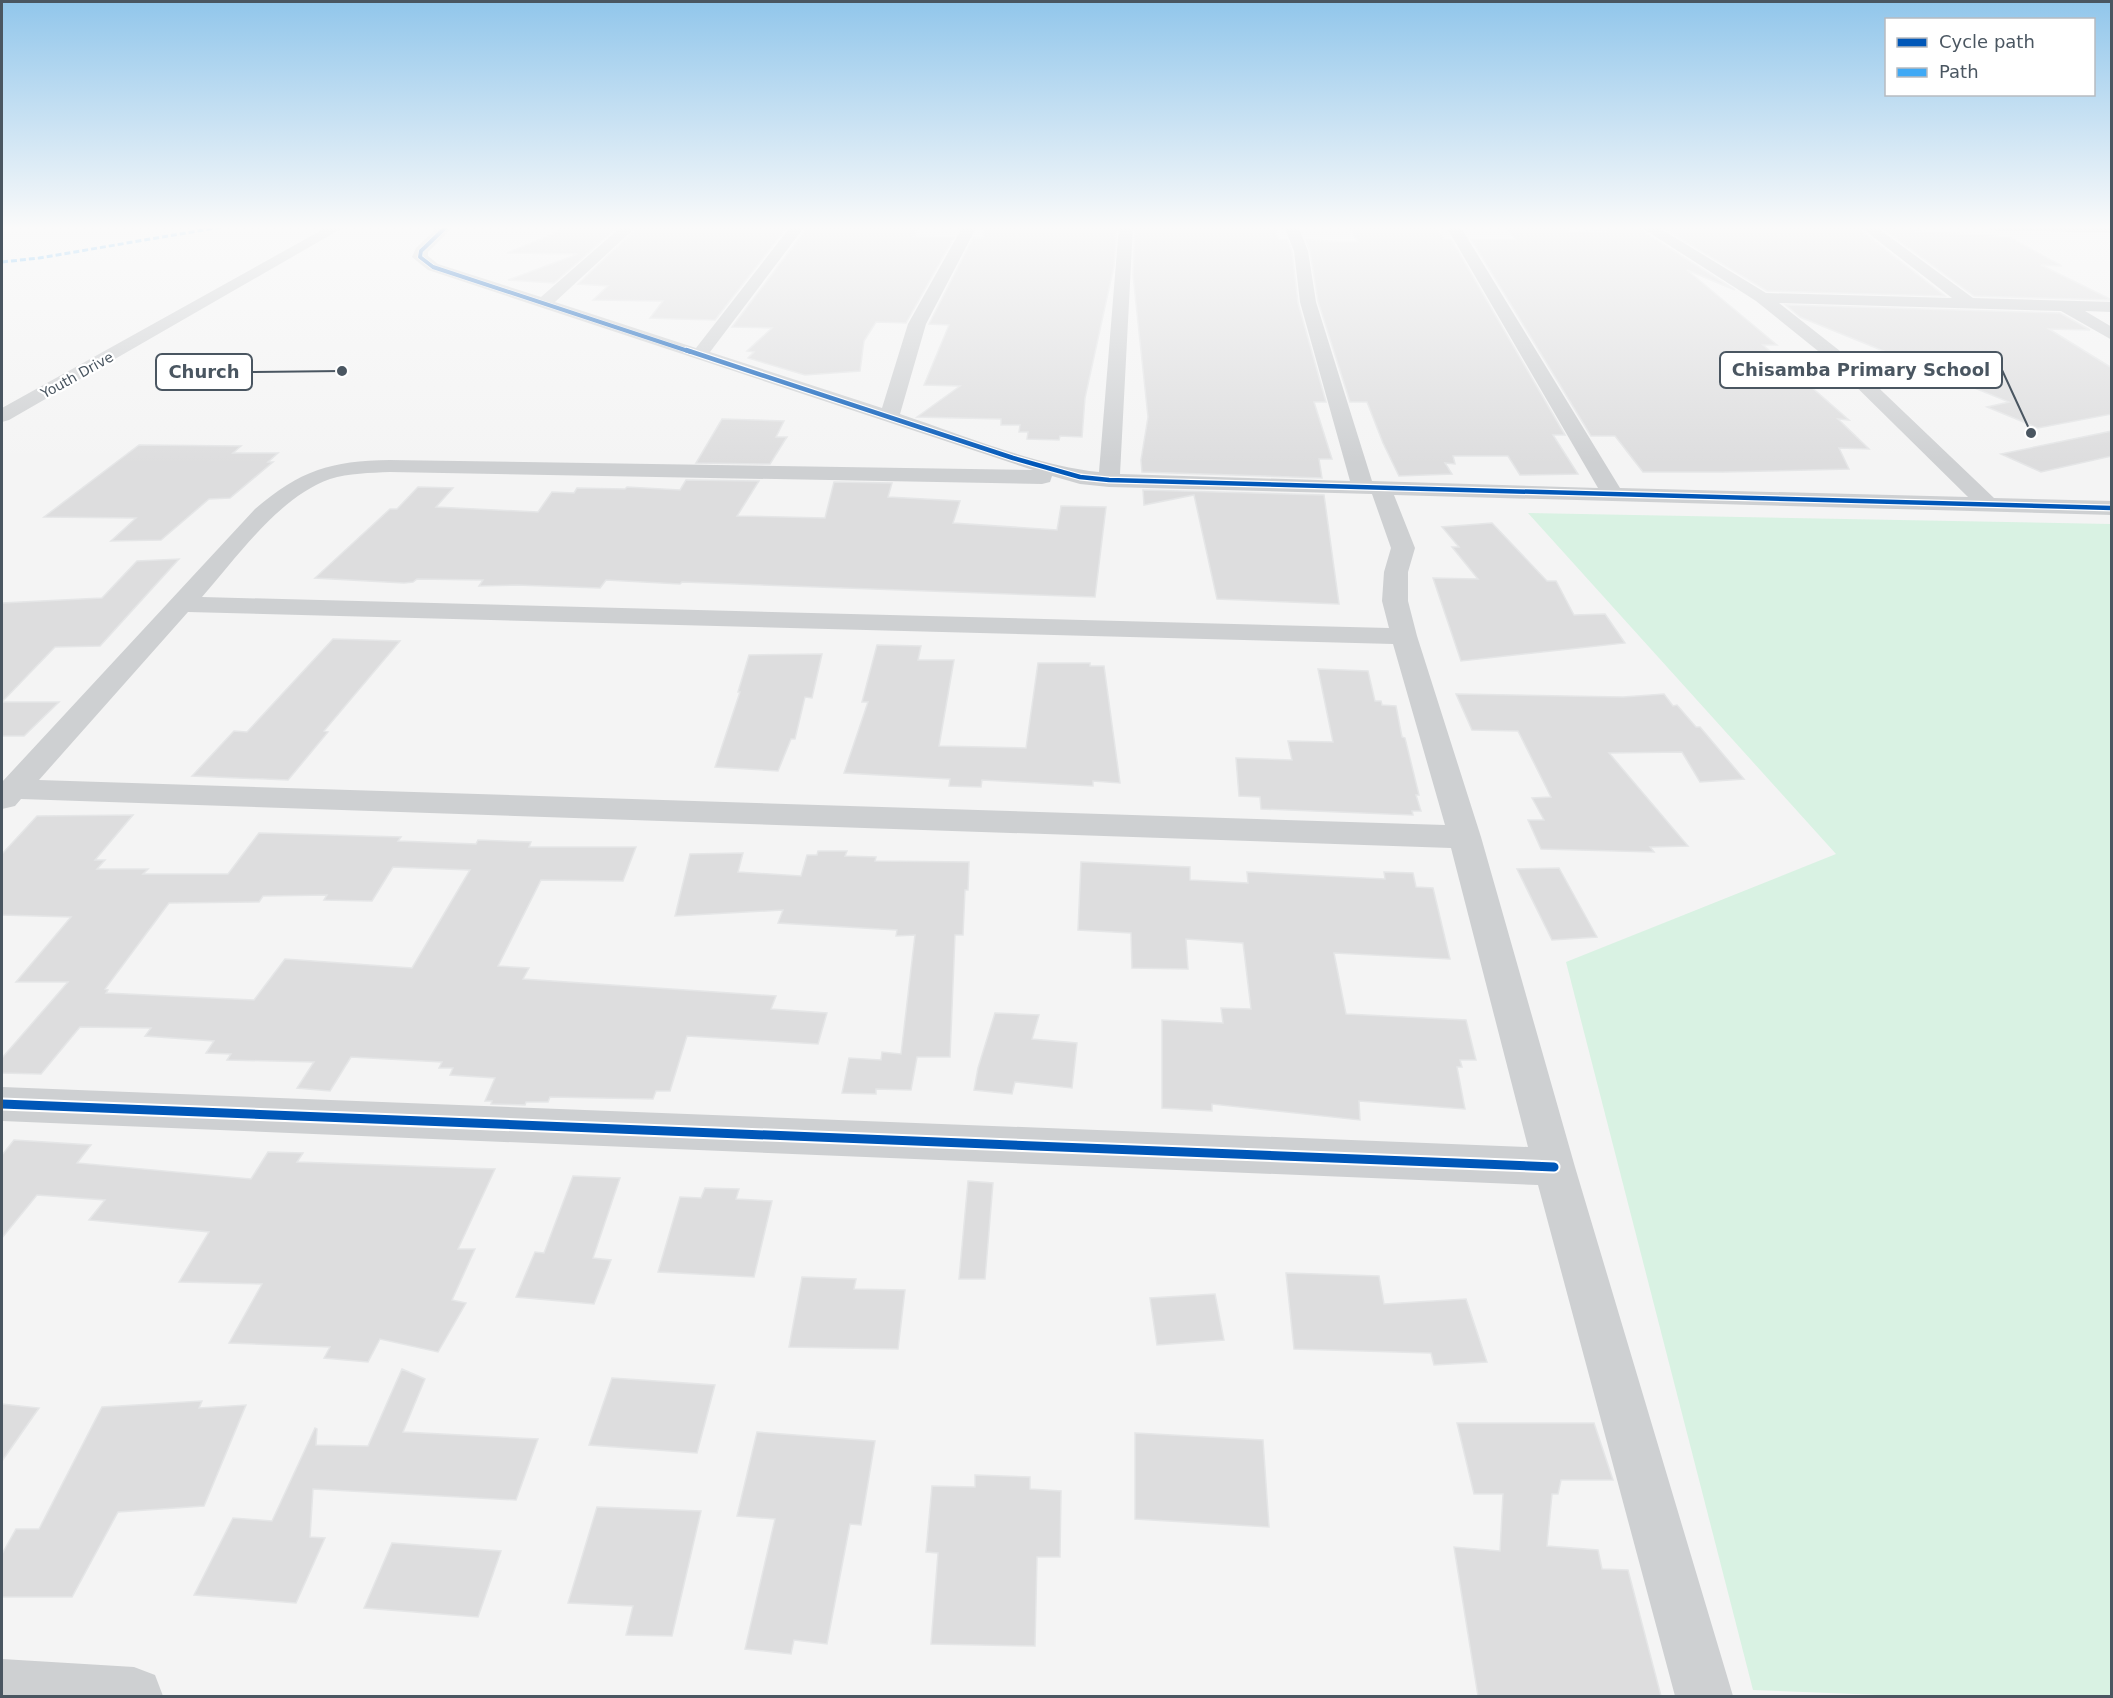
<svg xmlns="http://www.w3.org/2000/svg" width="2113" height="1698" viewBox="0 0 2113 1698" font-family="'DejaVu Sans',sans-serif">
  <rect width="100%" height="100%" fill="#f4f4f4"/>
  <path fill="#d9f2e3" d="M1528,513L2111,524V1696H1904L1753,1690L1566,962L1836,854Z"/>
  <path fill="#ddddde" stroke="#e5e6e7" stroke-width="1.5" fill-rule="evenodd" d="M572,226H619L554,283L508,280L578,254L507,253Z
    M639,226H755L787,227L715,320L676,319L650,318L663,301L593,300L608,286L578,284Z
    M984,226H1117L1114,266L1085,398L1082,437L1060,436L1059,440L1027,439L1028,432H1019L1020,425H1001V419L917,417L960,386L924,385L949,325L929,324L973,238H984Z
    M1135,226H1274L1279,239L1287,240L1292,252L1298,303L1326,402H1314L1332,459H1319L1322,478L1142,472L1141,460L1148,417L1133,275Z
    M1435,226L1443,239H1451L1565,435H1553L1578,474L1520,475L1508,456H1453L1455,464L1445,463L1452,474L1399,476L1383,443L1367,402H1350L1318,301L1310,251L1306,240L1358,242L1349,227Z
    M1505,226H1564L1570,232L1641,230L1735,290L1687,270L1777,345H1763L1849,420L1838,419L1869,449L1839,448L1849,469L1722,472H1643L1615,436H1591L1471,239L1516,240Z
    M1671,226H1814L1859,229L1945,296L1767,291L1666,230L1675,229Z
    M807,228L917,229L914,236L954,237L906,323L876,322L864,341L860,371L805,375L748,358L754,352L747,351L772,328L732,327Z
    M1883,229L2009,237L2062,266L2041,265L2112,300L1974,296Z
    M1786,305L2060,313L2090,330L2049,329L2112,368V414L2038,428L1987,407L2009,402L1800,317Z
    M722,419L784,421L776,437H787L770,464L696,463Z
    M2112,431V456L2041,472L2001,454Z
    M139,445L241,446L233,453H278L268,462H273L230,498L209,499L161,540L111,541L136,518L44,517Z
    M686,480L759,481L737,516L825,518L834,482L892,483L888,497L960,501L953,523L1057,530L1061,506L1106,507L1095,597L682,582L680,584L606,580L600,588L516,585L479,586L483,580L417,579L413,582L404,583L315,578L390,509H397L418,487L453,488L436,507L538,512L552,492L574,493L577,488L625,489L627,487L680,490Z
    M1143,490L1324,495L1339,604L1217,599L1194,495L1144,505Z
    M1492,523L1547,581H1556L1574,615L1605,614L1625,643L1461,661L1433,578L1478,579L1452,547H1459L1442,527Z
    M179,559L100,646L55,647L2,702V603L102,598L137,561Z
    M333,639L400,641L324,731L328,732L288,780L192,776L234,731L247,732Z
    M877,645L921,646L918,660H954L939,746L1026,748L1038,663H1090V666H1104L1120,783L1093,781V786L982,780L981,787L949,786L950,779L844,773L868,702H862Z
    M822,654L812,698L805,697L795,739H791L778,771L715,767L740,692H738L749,655Z
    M1318,669L1368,671L1375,701H1381L1382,705L1396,706L1402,737L1405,738L1419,795H1416L1421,811H1412L1413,815L1261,809L1260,797L1239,796L1236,758L1292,760L1288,741L1333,742Z
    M1456,694L1623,697L1664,694L1673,706L1677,705L1696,727H1700L1744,779L1700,782L1682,752L1609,753L1688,846L1650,847L1654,852L1541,849L1528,820H1544L1532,798L1551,797L1518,731L1472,730Z
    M2,702H59L24,736H2Z
    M133,815L95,860H105L97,869H148L143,874H228L259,833L401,837L398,841L476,844L478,840L531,842L529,847H636L623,881L541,880L498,966L529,968L523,979L776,996L771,1009L827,1013L818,1044L687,1036L670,1091H656L653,1099L550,1097L548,1102H526L525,1105L491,1104L492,1101H485L495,1078L450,1075L453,1068H439L442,1062L351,1057L330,1091L297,1088L314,1062L227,1060L231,1054L206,1053L214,1041L145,1036L151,1028L80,1027L41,1074L2,1073V1058L68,982H16L71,917L2,915V854L37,816ZM393,867L470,870L412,968L285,959L254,1000L106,993L108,990L105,989L169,903L259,902L263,896L327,895L324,900L372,901Z
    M818,851H847L845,856L876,857L875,861L969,862L968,890H965L963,935H955L950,1057H917L911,1090L876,1089V1094L842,1093L849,1058L881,1060L882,1052L901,1054L915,935L896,936L897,930L778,923L783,910L675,916L690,854L743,853L738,872L801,876L807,855H817Z
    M1081,862L1190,867V880L1248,883L1247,872L1385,879L1384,872L1413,873L1416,887L1433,888L1450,959L1334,953L1346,1014L1466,1020L1476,1060H1460L1462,1067H1457L1465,1109L1359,1101L1360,1120L1212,1104V1111L1162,1108V1020L1223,1023L1221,1008L1251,1009L1243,943L1186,939L1188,969L1132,968L1131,933L1078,930Z
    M1559,868L1597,937L1552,940L1517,869Z
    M995,1013L1039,1015L1032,1039L1077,1043L1072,1088L1015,1082L1012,1094L974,1090L978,1068Z
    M14,1140L91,1145L77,1163L251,1179L268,1152L303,1153L297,1162L495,1169L458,1249H475L452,1300L466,1303L438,1352L380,1339L368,1362L324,1358L330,1347L229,1343L262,1284L179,1282L209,1232L89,1220L105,1200L37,1195L2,1238V1155Z
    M573,1176L620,1178L593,1258L611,1260L594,1304L516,1297L535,1252L544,1253Z
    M968,1181L993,1183L985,1279H959Z
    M705,1188L739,1189L736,1199L772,1201L754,1277L658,1272L680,1197L701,1198Z
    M1286,1273L1379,1276L1384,1304L1466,1299L1487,1362L1434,1365L1431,1353L1294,1349Z
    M802,1277L856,1279L854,1289L905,1290L898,1349L789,1347Z
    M1215,1294L1224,1340L1157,1345L1150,1298Z
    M402,1369L425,1379L403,1432L538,1439L516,1500L313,1489L310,1537L325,1538L296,1603L194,1595L233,1518L272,1521L315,1428L317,1429L316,1445L368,1446Z
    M612,1378L715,1385L697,1453L589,1445Z
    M202,1401L199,1408L246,1405L204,1506L118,1512L72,1597H2V1554L16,1529H39L102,1407Z
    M2,1404L39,1408L2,1461Z
    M1457,1423H1594L1613,1480H1561L1558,1494H1552L1547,1546L1598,1550L1602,1569L1628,1570L1661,1696H1478L1454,1547L1500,1551L1503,1494H1474Z
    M757,1432L875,1441L861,1525L850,1524L827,1644L794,1640L791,1654L745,1649L775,1519L737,1516Z
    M1135,1433L1263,1440L1269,1527L1135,1519Z
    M975,1475L1030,1477V1489L1061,1491L1060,1557H1037L1035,1646L931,1644L938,1553L926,1552L932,1486L975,1487Z
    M597,1507L701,1511L672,1636L626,1635L633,1606L568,1603Z
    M392,1543L501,1551L478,1617L364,1608Z"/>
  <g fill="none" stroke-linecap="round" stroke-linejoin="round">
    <path fill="#ced0d2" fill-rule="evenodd" d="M329,226H346L9,420L2,422V408Z
      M439,226H454L428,252V256L438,264L541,297L622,226H637L555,302L696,348L791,226H805L710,352L882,408L908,324L963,226H977L926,324L900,414C960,434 1037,466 1099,472L1119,226H1133L1120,474L1350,481L1300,302L1294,251L1284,226H1298L1308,251L1316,302L1372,481L1598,488L1446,226H1460L1620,488L1968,497L1828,359L1756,301L1639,226H1656L1766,293L1952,298L1859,226H1875L1973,298L2112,302V312L2085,311L2112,327V340L2061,311L1779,303L1840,351L1994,498L2112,501V515L1394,495L1415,548L1408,572V601L1417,636L1481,837L1575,1167L1733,1696H1675L1538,1185L2,1121V1087L1528,1147L1451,848L21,799L15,806L2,809V782L255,509C301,470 330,461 390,460L1033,470L428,270L412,257L416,248ZM390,472L1042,484L1050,482L1052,476L1080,484L1109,487L1372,494L1391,548L1384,572L1382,601L1389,628L202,597C237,557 279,497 330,479C349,473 370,473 390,472ZM188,612L1393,644L1445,825L39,780Z
      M1985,226H2112V233L1992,230Z
      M2,1659L134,1667L155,1675L163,1696H2Z"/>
    <path stroke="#3fa9f5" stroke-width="3" stroke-dasharray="6 3" stroke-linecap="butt" d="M2,262L39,258L227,226"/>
    <defs>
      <path id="cycleway-far2" d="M447,226L421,251L420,257L433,267L691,352"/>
      <path id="cycleway-far1" d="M686,350L1013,458L1080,477L1109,480L2112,508"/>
      <path id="cycleway" d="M2,1104L1554,1167"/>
    </defs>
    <use href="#cycleway-far2" stroke="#fff" stroke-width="5"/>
    <use href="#cycleway-far1" stroke="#fff" stroke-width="7"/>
    <use href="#cycleway" stroke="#fff" stroke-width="13"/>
    <use href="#cycleway-far2" stroke="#0057b8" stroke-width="4"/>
    <use href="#cycleway-far1" stroke="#0057b8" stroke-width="4.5"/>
    <use href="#cycleway" stroke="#0057b8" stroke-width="9"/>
  </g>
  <linearGradient id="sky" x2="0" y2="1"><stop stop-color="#91c6eb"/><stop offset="0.49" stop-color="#fafafa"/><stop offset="1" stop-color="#fafafa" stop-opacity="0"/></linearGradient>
  <rect width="2113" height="464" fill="url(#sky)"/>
  <g text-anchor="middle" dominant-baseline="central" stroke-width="4.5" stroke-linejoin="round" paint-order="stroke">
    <g font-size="14" fill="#4a5661" stroke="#fff">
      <text transform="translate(77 375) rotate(-29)">Youth Drive</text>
    </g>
  </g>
  <path fill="none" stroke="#4a5661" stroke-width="2" d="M2031 433L2002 370M342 371L252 372"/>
  <g fill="#4a5661" stroke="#fff" stroke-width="2">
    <circle cx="2031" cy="433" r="6"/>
    <circle cx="342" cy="371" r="6"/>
  </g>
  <g fill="#fff" stroke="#4a5661" stroke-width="2">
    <rect x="1720" y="352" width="282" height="36" rx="6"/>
    <rect x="156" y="354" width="96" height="36" rx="6"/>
  </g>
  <g font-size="18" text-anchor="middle" font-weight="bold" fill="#4a5661">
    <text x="1861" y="376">Chisamba Primary School</text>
    <text x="204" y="378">Church</text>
  </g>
  <rect width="2113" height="1698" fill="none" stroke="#4a5661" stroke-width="6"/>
  <rect x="1885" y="18" width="210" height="78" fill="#ffffff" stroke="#b7bbc0" stroke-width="1.5"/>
  <rect x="1897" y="38" width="30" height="9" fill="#0057b8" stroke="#b7bbc0" stroke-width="1.5"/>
  <text x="1939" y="48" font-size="18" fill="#4a5661">Cycle path</text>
  <rect x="1897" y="68" width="30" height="9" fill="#3fa9f5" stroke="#b7bbc0" stroke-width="1.5"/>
  <text x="1939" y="78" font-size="18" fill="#4a5661">Path</text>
</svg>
